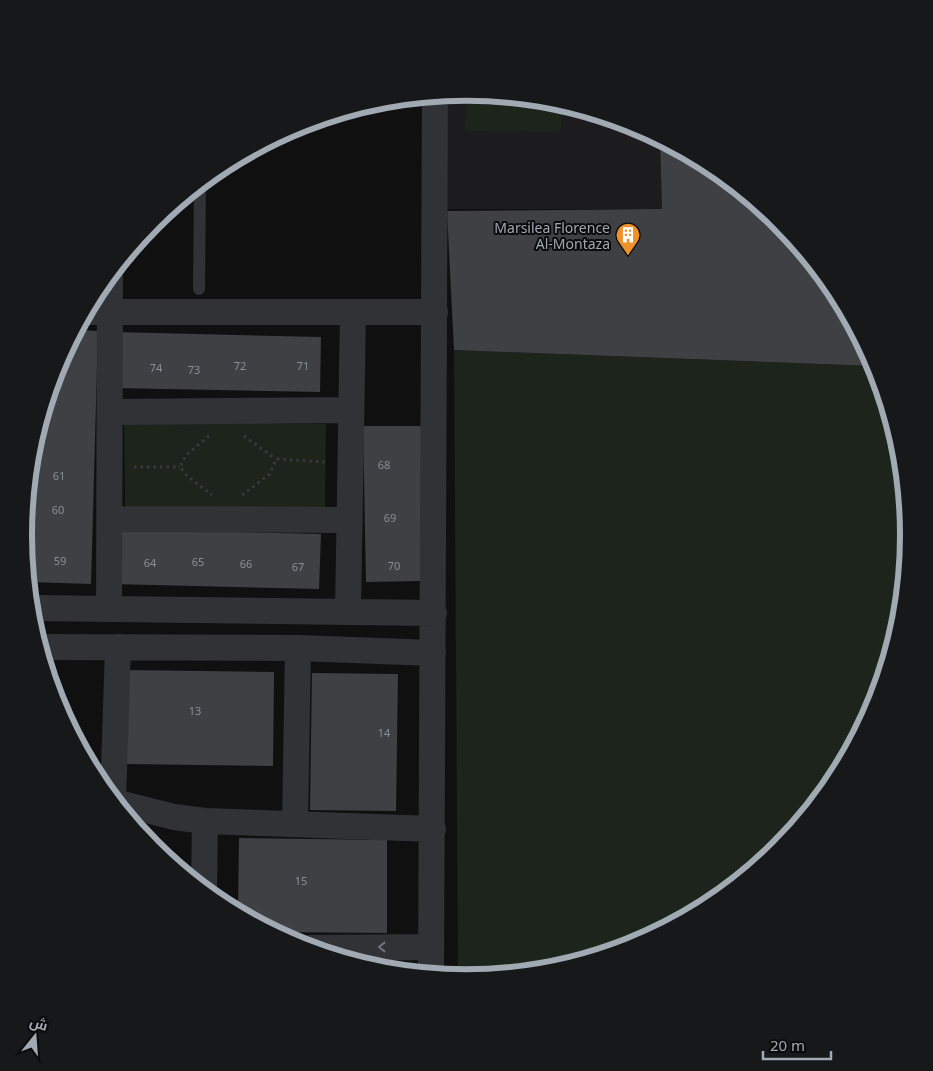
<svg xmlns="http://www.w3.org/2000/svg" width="933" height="1071" viewBox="0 0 933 1071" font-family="'Noto Sans',Cairo,sans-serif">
  <rect width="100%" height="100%" fill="#101011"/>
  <path fill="#1c1c1e" d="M467,93L553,101L636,127L660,139L662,209H447L446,95Z"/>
  <path fill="#1c241c" d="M466,93L562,104L561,132L465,131Z
    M454,350L875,366L901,449L909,535L901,622L875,705L834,782L779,849L712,904L636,945L553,970L466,978L458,977Z
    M124,421L326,424L325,510L125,507Z"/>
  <path fill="#3f4044" d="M660,139L713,168L780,223L835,290L875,366L454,350L447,211L662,209Z
    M77,330L98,331L91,584L28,582L26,558L28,495L32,449L58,366Z
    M114,332L321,337L320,392L113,388Z
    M363,426H421L423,581L366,582Z
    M113,529L321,534L319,589L112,584Z
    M125,670L274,672L273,766L124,764Z
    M312,673L398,674L396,811L310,810Z
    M239,838L387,840V933L273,932L238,913Z"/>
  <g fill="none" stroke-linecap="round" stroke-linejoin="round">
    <path stroke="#37393d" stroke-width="3" stroke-dasharray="2.5 4" stroke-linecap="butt" d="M209,436L186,455L180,467L187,476L212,495
      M244,436L276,459
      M134,467H180
      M242,495L270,474L276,459L326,462"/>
    <path stroke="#313236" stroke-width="12" d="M199,289L200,184"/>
    <path stroke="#313236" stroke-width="26" d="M86,312H435
      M111,412L351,410
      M110,519L350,520
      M31,608L434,613
      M109,609L110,275
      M348,612L353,312
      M40,647L298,648L433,653
      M113,800L118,647
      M115,802L174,817L205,821L433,829
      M295,824L298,648
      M204,890L205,821
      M307,948L431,947
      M431,975L435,96"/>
  </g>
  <defs><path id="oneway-chevron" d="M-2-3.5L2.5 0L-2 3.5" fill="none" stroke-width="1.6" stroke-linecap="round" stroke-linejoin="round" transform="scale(1.25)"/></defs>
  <use stroke="#6f737a" href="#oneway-chevron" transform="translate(382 947) rotate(180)"/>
  <defs>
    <symbol id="building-pin" viewBox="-11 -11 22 30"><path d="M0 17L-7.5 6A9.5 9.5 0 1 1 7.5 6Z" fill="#ee912b" stroke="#0b0b0c"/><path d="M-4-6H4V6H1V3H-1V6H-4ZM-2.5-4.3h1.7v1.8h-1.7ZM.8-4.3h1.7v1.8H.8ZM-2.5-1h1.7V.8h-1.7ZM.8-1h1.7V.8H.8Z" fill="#fff"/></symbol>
  </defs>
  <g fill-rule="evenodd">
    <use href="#building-pin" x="614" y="221" width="28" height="38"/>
  </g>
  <g text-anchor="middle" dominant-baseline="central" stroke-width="4" stroke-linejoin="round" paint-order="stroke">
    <g font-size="11" fill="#888f96">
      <text x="240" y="365">72</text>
      <text x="303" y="365">71</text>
      <text x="156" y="367">74</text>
      <text x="194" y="369">73</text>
      <text x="384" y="464">68</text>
      <text x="59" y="475">61</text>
      <text x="58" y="509">60</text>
      <text x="390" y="517">69</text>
      <text x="60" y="560">59</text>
      <text x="198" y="561">65</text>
      <text x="150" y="562">64</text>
      <text x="246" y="563">66</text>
      <text x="394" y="565">70</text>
      <text x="298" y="566">67</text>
      <text x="195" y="710">13</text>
      <text x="384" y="732">14</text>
      <text x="301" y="880">15</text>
    </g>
    <g font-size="14" fill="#a1a9b2" stroke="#0b0b0c" text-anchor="end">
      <text x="610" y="227">Marsilea Florence<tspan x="610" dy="16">Al-Montaza</tspan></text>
    </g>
  </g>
  <path d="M0 0H933V1071H0ZM32 535a434 434 0 1 1 868 0a434 434 0 1 1-868 0Z" fill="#171819" fill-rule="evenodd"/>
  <path fill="none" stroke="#a1a9b2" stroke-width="6" d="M32 535a434 434 0 1 1 868 0a434 434 0 1 1-868 0Z"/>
  <g transform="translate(35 1036) rotate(17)" stroke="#0b0b0c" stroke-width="4" paint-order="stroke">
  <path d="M0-4L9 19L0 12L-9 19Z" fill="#a1a9b2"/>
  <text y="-8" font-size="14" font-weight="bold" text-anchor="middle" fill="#a1a9b2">ش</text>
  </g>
  <path d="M763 1051v8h68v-8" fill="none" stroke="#a1a9b2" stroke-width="2.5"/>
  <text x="770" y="1051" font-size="15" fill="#a1a9b2" stroke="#0b0b0c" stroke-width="4" paint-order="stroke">20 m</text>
</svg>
